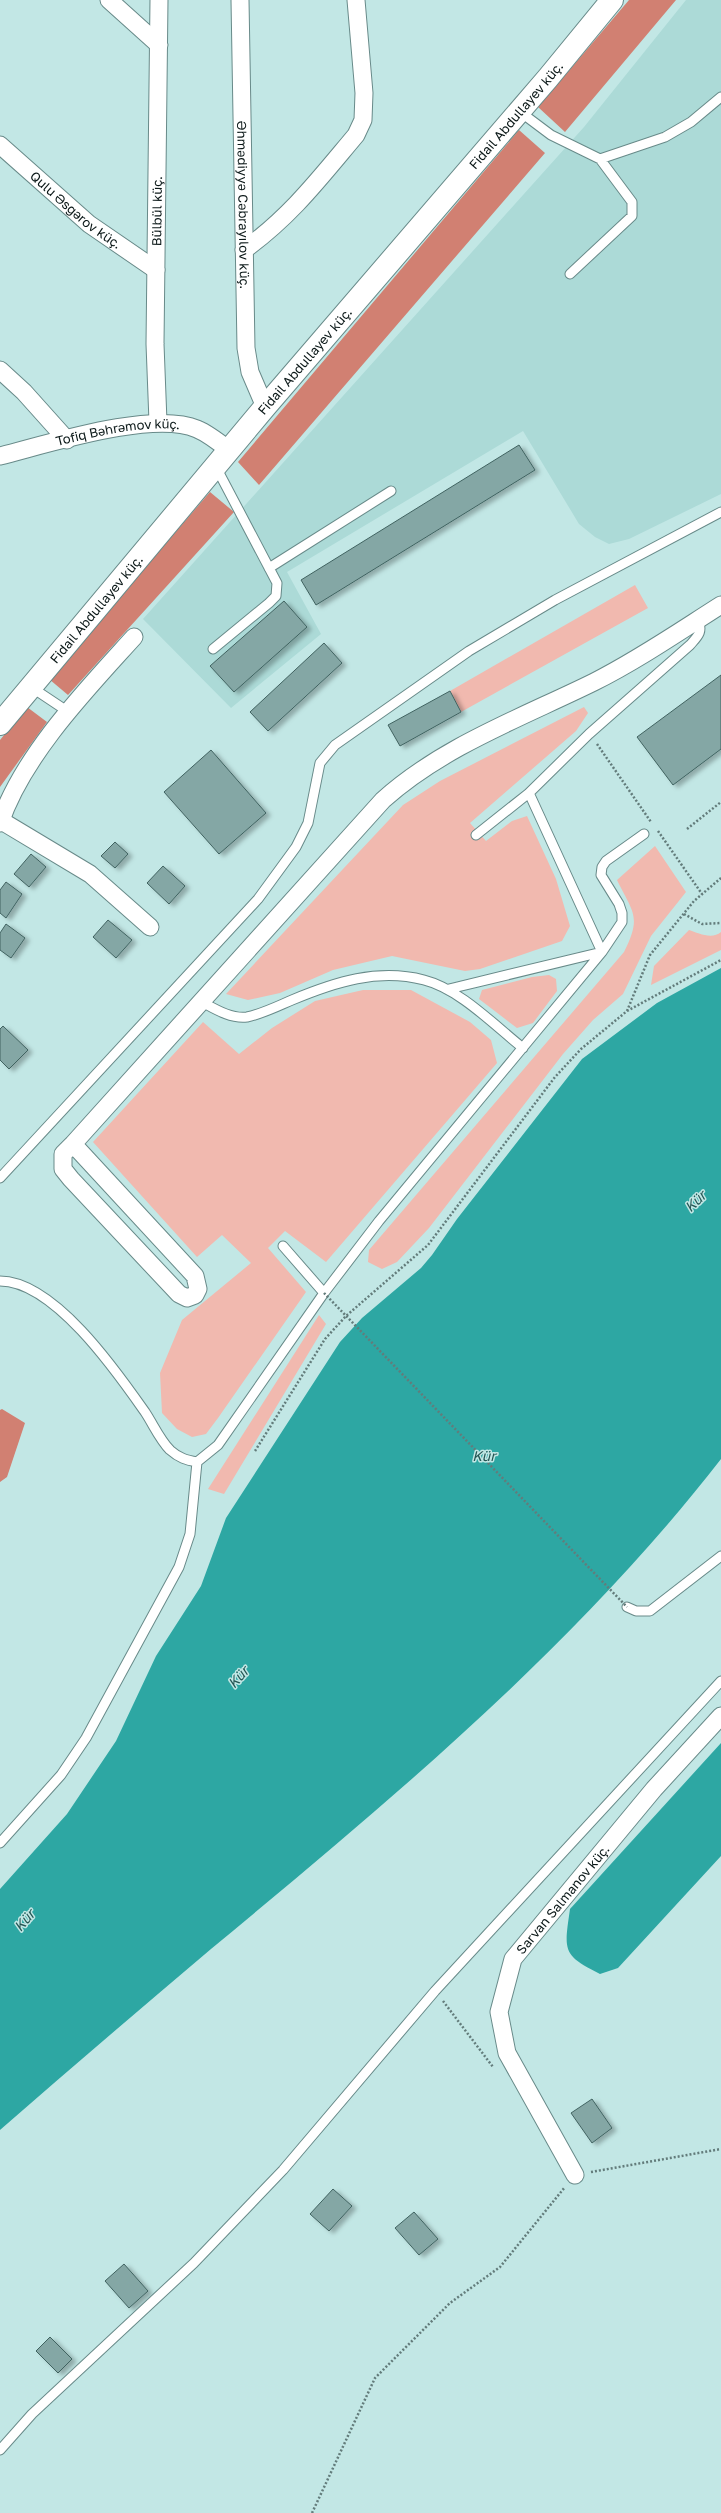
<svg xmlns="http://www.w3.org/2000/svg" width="721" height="2513" viewBox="0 0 721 2513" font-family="'Golos Text',sans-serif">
  <defs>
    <filter id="shadow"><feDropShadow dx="4.5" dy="2.5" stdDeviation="2" flood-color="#0004"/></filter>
  </defs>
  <rect width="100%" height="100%" fill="#c2e7e5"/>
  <path fill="#acdad7" d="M686,0H721V494L629,539L609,544L595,537L579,524L523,431L287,572L321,634L231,708L143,619L584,127Z"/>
  <path fill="#f1b9af" d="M635,585L648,608L461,712L450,691Z
    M584,707L588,713L576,731L470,823L486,841L512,821L527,816L556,879L570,926L562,941L480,969L465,971L392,956L333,970L280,993L248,1000L226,994L403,805L440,781Z
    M655,846L686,892L651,936L623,994L593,1020L563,1054L429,1228L397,1262L382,1269L368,1262L369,1250L624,952C642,916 633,913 617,880Z
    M689,930C698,933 712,940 721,932V950L651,985L654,966Z
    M549,975L556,979L557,991L533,1023L517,1028L479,999L482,990L532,977Z
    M363,990H411L470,1022L491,1040L497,1063L326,1262L285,1231L268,1248L306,1292L218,1418L206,1434L192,1437L177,1429L162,1413L160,1373L182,1320L251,1263L222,1235L197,1257L93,1142L203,1022L239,1054L272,1028L315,1001Z
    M319,1315L326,1324L224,1494L208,1489Z"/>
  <path fill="#d18072" d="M629,0H676L565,132L538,107Z
    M519,130L545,153L259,485L238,462Z
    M210,492L234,512L68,695L49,679Z
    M27,707L47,722L0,787V740Z
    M2,1409L25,1423L7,1477L0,1482V1410Z"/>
  <path fill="#2da7a3" d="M721,968V1459C576,1646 392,1799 211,1949C140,2009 70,2069 0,2130V1889L67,1814L116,1741L156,1656L201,1586L226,1518L340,1342L362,1318L421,1268L432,1255L457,1219L582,1059L657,1003Z
    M721,1743V1856L618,1968L600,1974C562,1955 564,1951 570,1909Z"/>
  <path fill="#84a7a5" stroke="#416361" filter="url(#shadow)" d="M519,445L535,470L316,605L301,580Z
    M284,601L307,627L234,692L210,666Z
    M324,643L342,663L268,731L250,712Z
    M721,675V749L673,785L637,737Z
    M450,691L461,712L400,746L388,725Z
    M211,750L266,813L219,854L164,792Z
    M115,842L128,854L115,868L101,856Z
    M31,854L46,867L29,887L14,874Z
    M163,866L185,886L169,904L147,883Z
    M6,882L22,894L6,918L0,913V890Z
    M108,920L132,940L116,958L93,937Z
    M6,924L25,938L11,958L0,950V933Z
    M3,1026L28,1050L9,1069L0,1060V1029Z
    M592,2099L612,2128L592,2143L571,2113Z
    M333,2189L352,2206L329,2231L310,2214Z
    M414,2212L438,2239L419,2255L395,2228Z
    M124,2264L148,2291L129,2308L105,2281Z
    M50,2337L72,2359L58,2373L36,2351Z"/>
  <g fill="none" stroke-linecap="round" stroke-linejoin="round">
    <defs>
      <path id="lane" d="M519,111L551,135L600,159L665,137L691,122L721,97
        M570,274L632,216V202L600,159
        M269,568L391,491
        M213,649L269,603L276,596L277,583L216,467
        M31,687L67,711
        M476,835L529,793L589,734L690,645C698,636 703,632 698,620
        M449,989L602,952L622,922V913L619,904L601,875L602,867L606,861L644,834
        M202,1002C215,1009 231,1019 247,1017C262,1014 278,1006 292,1000C335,982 378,968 424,980C460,989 495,1026 523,1048
        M0,1178L258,899L296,847L308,823L320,763L335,745L469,651L555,600L721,512
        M283,1246L324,1293
        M0,1281C54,1281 117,1372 145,1412C153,1424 160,1440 170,1450C179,1458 186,1460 197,1462L218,1445L324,1293L379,1221L602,952L529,793
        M627,1607L636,1611H650L721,1556
        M0,1843L61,1775L86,1738L179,1567L190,1534L197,1462
        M0,2450L32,2414L194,2263L283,2170L435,1991L721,1681"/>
      <g id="street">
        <path d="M109,0L159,45"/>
        <path id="s1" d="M240,0L246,348L250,372L265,407"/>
        <path id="s2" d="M0,145L89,224L156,270"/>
        <path d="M244,250C291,216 319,179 356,135L363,120L364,93L356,0"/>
        <path d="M0,370L24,392L67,440"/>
        <path id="s3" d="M158,422L155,344L159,0"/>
        <path id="s4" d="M0,456C48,444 153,410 197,429C209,434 220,443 230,451"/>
        <path d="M0,820L90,874L150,927"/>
        <path d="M0,823C23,755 87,689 134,637"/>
        <path d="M73,1144L195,1276L198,1289L195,1295L187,1298L179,1294L71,1179L63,1169V1154L73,1144L383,800C443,746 523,717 594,682C638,660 680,631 721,605"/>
        <path id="s5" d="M575,2175L507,2053L499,2012L513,1959L654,1789L721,1716"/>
      </g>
      <g id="secondary">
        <path id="s6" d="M0,724L265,407L548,78L612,0"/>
      </g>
    </defs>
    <use href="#lane" stroke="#688a89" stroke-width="11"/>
    <use href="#street" stroke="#688a89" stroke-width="19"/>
    <use href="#secondary" stroke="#688a89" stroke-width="24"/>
    <path stroke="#637c7b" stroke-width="2.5" stroke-dasharray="2 2" stroke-linecap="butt" d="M597,744L651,822
      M687,829L721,802
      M658,831L702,894
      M684,914L702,924L721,923
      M627,1011L721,960
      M255,1451L325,1339L346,1316L428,1245L555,1077L581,1049L627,1011L650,955L694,901L721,878
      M443,2001L493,2067
      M591,2172L721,2149
      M312,2513L375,2378L450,2303L500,2267L565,2187"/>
    <use href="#lane" stroke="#fff" stroke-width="9"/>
    <use href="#street" stroke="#fff" stroke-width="17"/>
    <use href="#secondary" stroke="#fff" stroke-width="22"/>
    <path stroke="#637c7b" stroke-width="2.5" stroke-dasharray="2 2" stroke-linecap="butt" d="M324,1293L627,1607"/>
  </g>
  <g text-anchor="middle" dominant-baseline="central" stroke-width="3" stroke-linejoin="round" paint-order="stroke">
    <g font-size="13" fill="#0a1717" stroke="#c2e7e5">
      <text stroke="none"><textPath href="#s6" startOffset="798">Fidail Abdullayev küç.</textPath></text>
      <text stroke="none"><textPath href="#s1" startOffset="205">Əhmədiyyə Cəbrayılov küç.</textPath></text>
      <text stroke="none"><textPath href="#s2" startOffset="100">Qulu Əsgərov küç.</textPath></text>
      <text stroke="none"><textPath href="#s3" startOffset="211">Bülbül küç.</textPath></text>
      <text stroke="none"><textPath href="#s6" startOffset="474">Fidail Abdullayev küç.</textPath></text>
      <text stroke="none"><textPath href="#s4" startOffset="121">Tofiq Bəhrəmov küç.</textPath></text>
      <text stroke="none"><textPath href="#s6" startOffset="150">Fidail Abdullayev küç.</textPath></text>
      <text stroke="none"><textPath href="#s5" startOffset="314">Sarvan Salmanov küç.</textPath></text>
    </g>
    <g font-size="14" font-style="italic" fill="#245654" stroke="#c2e7e5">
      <text transform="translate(695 1201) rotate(-44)">Kür</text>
      <text x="484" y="1455">Kür</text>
      <text transform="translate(238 1677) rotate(-48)">Kür</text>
      <text transform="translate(24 1920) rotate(-49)">Kür</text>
    </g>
  </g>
</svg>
